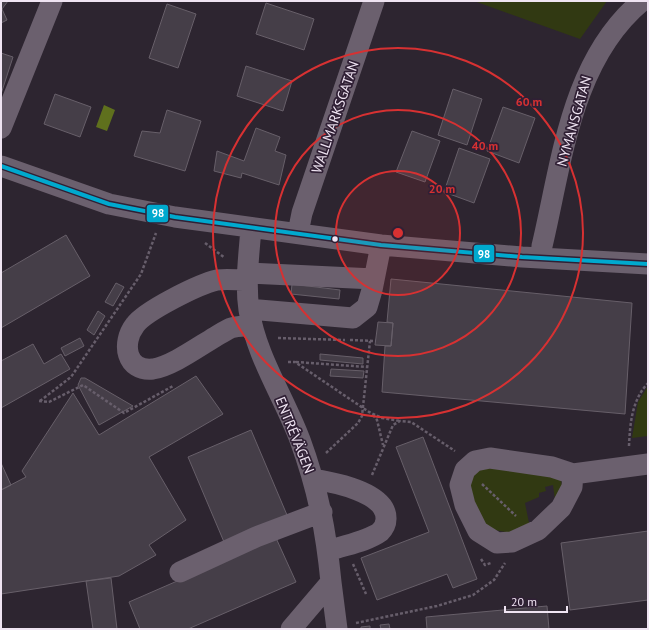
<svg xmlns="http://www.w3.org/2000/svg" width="649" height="630" viewBox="0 0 649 630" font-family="'PT Sans',sans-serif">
  <rect width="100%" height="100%" fill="#2d2530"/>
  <path fill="#313912" d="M474,1H607L580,39Z
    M648,386V436L632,438L638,402Z
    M475,468L532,470L561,480L562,486L555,500L553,485L545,487L546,491L539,493V497L525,503L529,523L511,533L489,529L471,503V471Z"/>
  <path fill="#5f701d" d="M104,105L115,110L107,131L96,127Z"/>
  <path fill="#453e48" stroke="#675f69" d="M1,1H8L2,9L7,20L1,23Z
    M266,3L314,19L304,50L256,34Z
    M167,4L196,14L178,68L149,58Z
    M1,53L13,57L1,94Z
    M246,66L292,81L283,111L237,96Z
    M453,89L482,99L467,145L438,135Z
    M55,94L91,107L80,137L44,124Z
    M503,107L535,118L519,163L487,151Z
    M167,110L201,121L185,171L134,156L142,131L160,133Z
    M256,128L280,137L275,151L286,155L279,185L242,173L241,178L214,171L217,151L244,161Z
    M412,131L440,141L425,182L396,172Z
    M459,148L490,159L474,203L444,192Z
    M66,235L90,276L1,328V273Z
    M391,279L632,303L625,414L382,392L385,346H391L393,323L387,322Z
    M116,283L124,287L113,306L105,302Z
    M292,284L340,290L339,299L291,294Z
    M98,311L105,316L94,335L87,330Z
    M378,322L393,323L391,346L375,345Z
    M80,338L84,346L65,356L61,348Z
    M33,344L44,364L61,354L70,369L1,408V361Z
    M320,354L363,358V364L320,360Z
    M331,369L364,371L363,378L330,376Z
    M196,376L223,414L149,457L186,520L149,545L156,555L119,576L1,594V490L26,477L22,471L73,393L99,435Z
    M81,378H85L133,406L99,425L78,385Z
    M251,430L287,515L224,542L188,457Z
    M423,437L477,579L453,588L447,574L377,600L361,558L429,532L396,447Z
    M1,463L11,485L1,490Z
    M648,531V600L570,610L561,543Z
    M276,538L296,582L188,629H140L129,602Z
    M111,578L117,629H93L86,581Z
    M547,606L549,629H427L426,617Z
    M389,624L390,629H381L380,625Z
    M370,626V629H361V627Z"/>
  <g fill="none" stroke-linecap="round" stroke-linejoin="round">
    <path stroke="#675e6b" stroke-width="2.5" stroke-dasharray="3 2" stroke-linecap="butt" d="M205,243L225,258
      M278,338L345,340
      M350,340L376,341
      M288,362H295L369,412L382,418L400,421
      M296,362L367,367
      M39,401L49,402L83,385L124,413L173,386
      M40,401L71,377L141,274L156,233
      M373,415L377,420L383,445
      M629,446C630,423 632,400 648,383
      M326,453L358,423L362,416L370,341
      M372,475L393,425L400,421L411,422L455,451
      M482,484L516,516
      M481,559L485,565L491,563
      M353,564L366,594
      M356,623L437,606L473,595L494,580L505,563"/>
    <path stroke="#6b606e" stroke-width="21" d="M1,128L52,1
      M1,166L109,204L175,217L381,245L522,257L648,264
      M251,228C249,255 245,283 249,310C256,356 284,397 300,440C318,489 326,531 331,582L291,629
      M298,233L302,213L374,1
      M541,258L542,246C562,162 571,60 642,1
      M247,273L374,279
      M247,280C237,280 226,279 217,280C199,284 145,311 135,325C121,343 126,372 153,369C172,366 198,347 215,337C220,334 226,330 231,328C238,326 246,326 252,325
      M249,309L353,318L367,307L372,290L381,245
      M573,474L572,487L561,508L538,530L512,542L497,543L478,531L465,505L460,485L465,470L475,461L490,458L552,467L573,474L648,464
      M313,479C332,482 387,492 386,519C386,524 384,528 380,532C366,542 344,545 328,551
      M180,572L256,537L322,512
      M331,582L337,629"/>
    <defs>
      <path id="bus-1" d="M1,166L109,204L175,217L381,245L522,257L648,264"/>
    </defs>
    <use href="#bus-1" stroke="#302035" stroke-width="7"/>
    <use href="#bus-1" stroke="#00a9ce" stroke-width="4"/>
  </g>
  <circle cx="398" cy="233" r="62" fill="#d73132" fill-opacity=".12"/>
  <g fill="none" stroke="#d73132" stroke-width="2">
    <circle cx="398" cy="233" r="62"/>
    <circle cx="398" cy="233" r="123"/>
    <circle cx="398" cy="233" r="185"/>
  </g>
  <circle fill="#efe4f2" stroke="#302035" stroke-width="1.5" cx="335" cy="239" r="3.5"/>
  <g text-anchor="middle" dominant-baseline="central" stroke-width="3.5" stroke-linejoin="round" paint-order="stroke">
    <g font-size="14" fill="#efe4f2" stroke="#302035">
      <text transform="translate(335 117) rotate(-71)">WALLMARKSGATAN</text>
      <text transform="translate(574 121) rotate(-74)">NYMANSGATAN</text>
      <text transform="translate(295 435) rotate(68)">ENTRÉVÄGEN</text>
    </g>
  </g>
  <circle cx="398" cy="233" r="6" fill="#d73132" stroke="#302035" stroke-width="2"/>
  <g font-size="12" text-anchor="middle" font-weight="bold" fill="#d73132" stroke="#302035" stroke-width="3.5" stroke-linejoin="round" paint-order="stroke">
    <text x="529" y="106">60 m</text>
    <text x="485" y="150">40 m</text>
    <text x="442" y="193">20 m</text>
  </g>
  <g stroke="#302035" stroke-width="1.5">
    <rect x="146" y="204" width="23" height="19" rx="4" fill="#00a9ce"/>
    <rect x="473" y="244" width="22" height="19" rx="4" fill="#00a9ce"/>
  </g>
  <g font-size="11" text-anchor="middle" font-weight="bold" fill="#fff">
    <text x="158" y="217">98</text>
    <text x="484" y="258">98</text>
  </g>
  <rect width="649" height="630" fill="none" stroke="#efe4f2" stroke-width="4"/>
  <path d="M505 606v6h62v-6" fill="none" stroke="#efe4f2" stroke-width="2"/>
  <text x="511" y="606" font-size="12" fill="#efe4f2" stroke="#302035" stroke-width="3" paint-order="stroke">20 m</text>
</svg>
